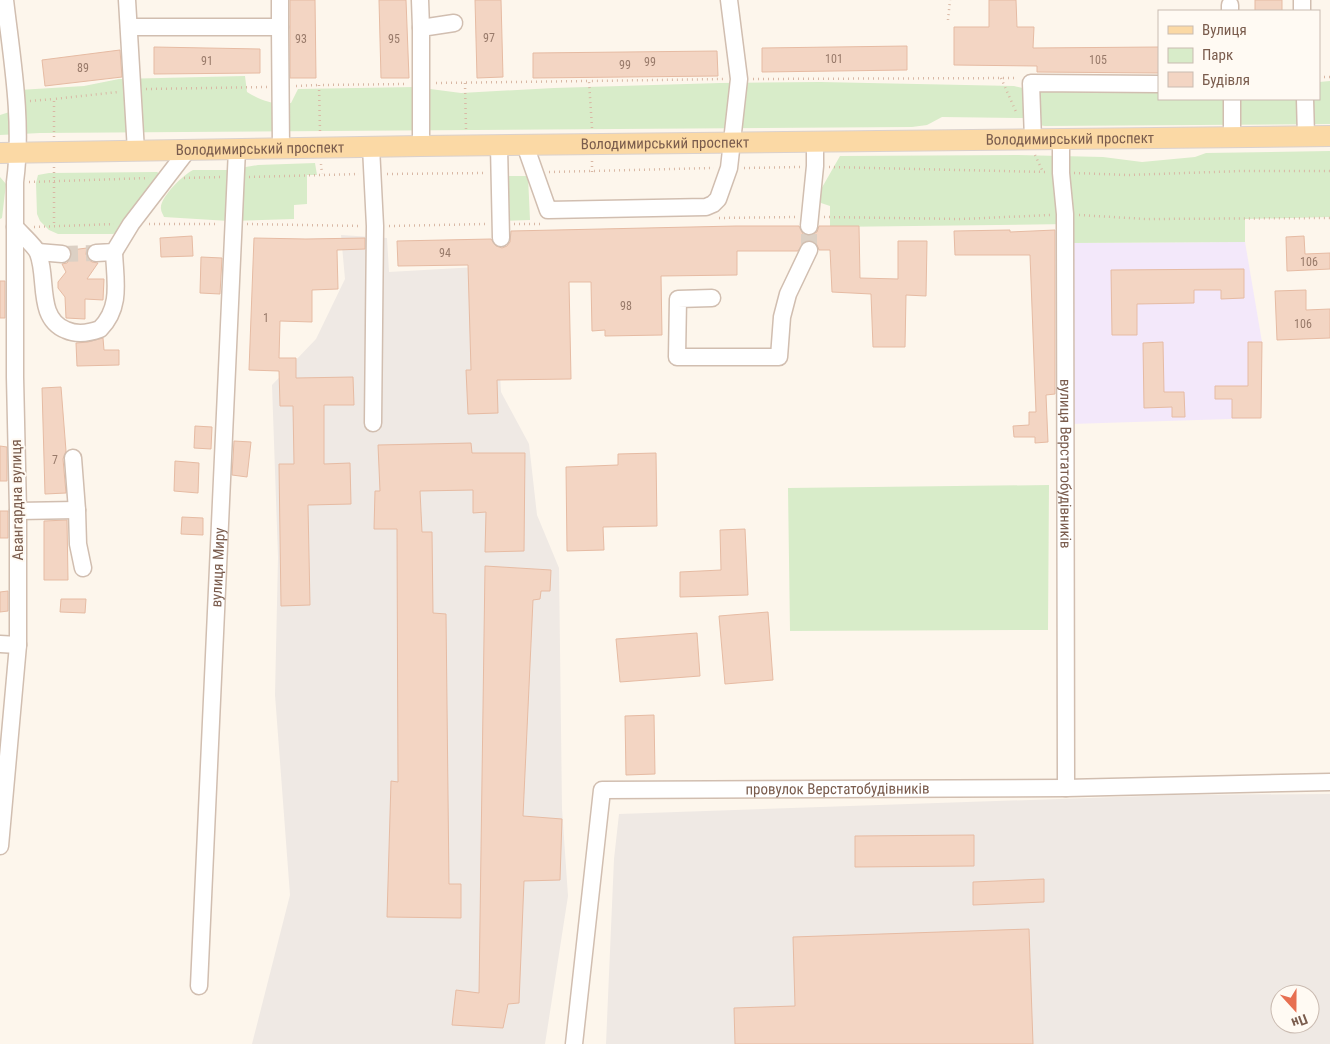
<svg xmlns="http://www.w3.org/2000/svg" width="1330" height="1044" viewBox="0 0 1330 1044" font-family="'Roboto Condensed',sans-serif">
  <rect width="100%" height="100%" fill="#fdf6ec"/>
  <path fill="#efe9e4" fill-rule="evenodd" d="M341,235L387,238L389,272L494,266L501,392L529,444L537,515L559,568L562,809L568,896L545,1044H252L290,895L275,695L278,557L272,385L316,339L345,279Z
    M1330,794V1044H606L614,859L619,814L1175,795ZM1280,994H1310V1024H1280Z"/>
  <path fill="#f3e8fa" d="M1245,242L1262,342L1261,418L1071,424L1070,243Z"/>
  <path fill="#d8ecc9" d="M245,76L247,92C262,101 273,105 291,103L298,89L415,87L461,93L554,88L720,83L820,82L1014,86L1036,91L1159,89V99H1319V82L1330,81V124L1045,126L1031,124L1024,118L942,117L927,125L912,127L40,133L0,135V115L22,108L19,90L84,86L119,79Z
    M1330,151V217L1245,219V242L1070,243L1069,224L830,227V206L821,203L820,191L840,156L1018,155L1103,157L1142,162L1195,157L1206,153Z
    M315,163L317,175H307V204L294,205V219L229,221L164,217C163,214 161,212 161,209C159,198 184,174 193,170H228L258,165Z
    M157,172L162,175L119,232L113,234H58L49,230L40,221L37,214L36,183L38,175L49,173Z
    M503,176H528L530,220L504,221Z
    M0,177L6,184L2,218L0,219Z
    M1049,485L1048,630L790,631L788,488Z"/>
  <path fill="#f3d5c3" stroke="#e6bba3" d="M290,0H315L316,78H290Z
    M379,0H406L409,78H381Z
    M475,0H501L503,77L477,78Z
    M989,0H1016L1017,27H1034L1033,48L1159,47V73L1037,72V66L954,65V27H989Z
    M1255,0H1282V11H1255Z
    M907,46V70L762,72V48Z
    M154,47L260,49V73L154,74Z
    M120,50L122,77L45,86L42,60Z
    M717,51L718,76L533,78V53Z
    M736,226H799L803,234L808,236L817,232L819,226H859L860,278L898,279V241H927L926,296L906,295L905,347H873L871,294L832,292L830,250H819L817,245L814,241L809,240L804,242L798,251H737V275L661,276L662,335L605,336V330L592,331L591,282H569L571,379L497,380L498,413L468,414L466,370H471L468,265L398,266L397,241L491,239L496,246L502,248L507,246L510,242L511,231Z
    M1010,230V232L1055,230V394L1046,395L1048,442L1035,443V437H1014L1013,426L1029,425V412H1036L1030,255H955L954,231Z
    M192,236L193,256L161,257L160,238Z
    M1304,236L1305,254L1330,253V269L1287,271L1286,237Z
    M254,238L306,239L365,238V249L337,250L338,289L312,290V322L280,321L279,358H296V378L353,377L354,405H324V464L350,463L351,504L308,505L310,605L281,606L279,464H294L293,406H280L279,371L249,370Z
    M87,248L86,254L88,259L92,262L98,263L87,279H104L103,300L85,299V319L66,318L65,297L58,288V282L66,272L62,264L67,263L70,259L71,250Z
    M201,257L222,258L220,294L200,293Z
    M1244,269V298L1221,299V290H1194V303L1137,304V335H1112L1111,270Z
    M0,281H5V318H0Z
    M1306,290V310L1330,309V338L1277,340L1275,291Z
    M103,338L104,350H119V365L77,366L76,343L88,342Z
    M1163,342L1164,392H1184L1185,417H1172V407L1144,408L1143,343Z
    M1248,342H1262L1261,418H1232V399H1215V386H1248Z
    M61,387L66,451L63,459L66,493L45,494L42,388Z
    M195,426L212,427L211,449L194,448Z
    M234,441L251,442L247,477L232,475Z
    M471,443L472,453H525L524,551L485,552L486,512L473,513V490L420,491L422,532H432L433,613L446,614L449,884H461V918L387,917L391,781L398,782L397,529H374L375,491H380L378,445Z
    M0,446L7,447V481H0Z
    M656,453L657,526L603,527L604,550L567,551L566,467L618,465V454Z
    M175,461L199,463L198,493L174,491Z
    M0,511H8V538H0Z
    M182,517L203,518V535L181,534Z
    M67,520L68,580H44V521Z
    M745,529L748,595L680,597V572L721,570L720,530Z
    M485,566L551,570L550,591H541L540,599L533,600L523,816L562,819L560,880L524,881L519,1003L508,1004L503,1028L452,1025L456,990L479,993Z
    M8,591V611L0,612V592Z
    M61,599H86L85,613L60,612Z
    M768,612L773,680L725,684L719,616Z
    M697,633L700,676L620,682L616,639Z
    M654,715L655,774L626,775L625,716Z
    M974,835V866L855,867V836Z
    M1044,879V902L973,905V882Z
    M1029,929L1033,1044H735L734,1008L795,1006L793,937Z"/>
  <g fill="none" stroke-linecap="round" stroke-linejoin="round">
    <path stroke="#dcd0c4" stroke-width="16" stroke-dasharray="16 8" stroke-linecap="butt" d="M809,250V226
      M62,254L96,253"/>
    <defs>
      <g id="minor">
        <path d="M127,0L136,151"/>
        <path d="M280,0V27"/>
        <path d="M420,0L421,28"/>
        <path d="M1302,0V11"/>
        <path d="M1230,5V11"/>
        <path d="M129,27H280L281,148"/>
        <path d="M1232,99V138"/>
        <path d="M1305,99L1306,137"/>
        <path d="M1033,140L1031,83L1159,84"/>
        <path id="s1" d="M1061,140V173L1065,214L1066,788"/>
        <path d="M525,145L548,210L706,207L713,204L718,199L729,168L739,79L729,0"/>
        <path d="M421,146V28L454,23"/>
        <path d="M499,146L501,238"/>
        <path d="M371,147L375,226L373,423"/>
        <path d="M809,226L815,166V142"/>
        <path d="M15,227C21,234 35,246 38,253C48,278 36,318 66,330C77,335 89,333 100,329C122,307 115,280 114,252"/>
        <path d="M38,252L62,254"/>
        <path d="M96,253L114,252L131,224L187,151"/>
        <path d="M712,298L678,299L677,357H779L782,317L788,294L809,250"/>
        <path d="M73,458L77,510L78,544L83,568"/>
        <path d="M18,511L77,510"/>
        <path d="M0,644L18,645"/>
        <path d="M0,846L18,645V511L15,377V182C23,121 12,60 5,0"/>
        <path id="s2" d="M199,986L237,149"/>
        <path id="s3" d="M574,1044L602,790L1066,788L1330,782"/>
      </g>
      <g id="major">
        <path id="s4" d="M0,153L421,146L1330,136"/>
      </g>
    </defs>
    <use href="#minor" stroke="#d1beb0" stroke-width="19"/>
    <use href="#major" stroke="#dad1cd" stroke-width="22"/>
    <path stroke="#d9b8a5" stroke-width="2.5" stroke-dasharray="1 4" stroke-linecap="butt" d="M948,20L950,0
      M1319,77H1330
      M1001,78L1017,114
      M753,79L1017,78
      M436,83L589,81
      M465,83L466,129
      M296,86L319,85
      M146,89L268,87
      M30,101L54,99
      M592,128L589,81L725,79
      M320,131L319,85L408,84
      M54,137V99L118,92
      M1035,155L1043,172
      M592,161V172
      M321,164L322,174
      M54,167V226
      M829,167L1046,172
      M744,168L801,167
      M549,172L714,168
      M1074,173L1128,175L1242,171H1330
      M387,174L486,173
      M249,177L359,174
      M184,178L221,177
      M29,182L149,178
      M1079,215L1146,219L1330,218
      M824,217L961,219L1051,215
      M719,218L796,217
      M149,224H219
      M247,224L361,226
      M514,224H541
      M389,226L486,224
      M34,227L114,224"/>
    <use href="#minor" stroke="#fff" stroke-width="16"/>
    <use href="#major" stroke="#fbd9a5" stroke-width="20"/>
  </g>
  <g text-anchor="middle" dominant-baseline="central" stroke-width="4" stroke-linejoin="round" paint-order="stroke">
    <g font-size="12" fill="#987a6a">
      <text x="489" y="38">97</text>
      <text x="301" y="39">93</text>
      <text x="394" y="39">95</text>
      <text x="834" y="59">101</text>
      <text x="1098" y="60">105</text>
      <text x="207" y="61">91</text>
      <text x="650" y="62">99</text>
      <text x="625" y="65">99</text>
      <text x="83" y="68">89</text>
      <text x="445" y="253">94</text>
      <text x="1309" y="262">106</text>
      <text x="626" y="306">98</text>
      <text x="266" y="318">1</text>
      <text x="1303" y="324">106</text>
      <text x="55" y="460">7</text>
    </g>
    <g font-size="15" fill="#7a5c4d" stroke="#fffaf3">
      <text stroke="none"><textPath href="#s4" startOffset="1070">Володимирський проспект</textPath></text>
      <text stroke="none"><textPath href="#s4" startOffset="665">Володимирський проспект</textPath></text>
      <text stroke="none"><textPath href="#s4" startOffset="260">Володимирський проспект</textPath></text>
      <text stroke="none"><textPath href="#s1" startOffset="324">вулиця Верстатобудівників</textPath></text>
      <text transform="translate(17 500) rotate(-91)">Авангардна вулиця</text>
      <text stroke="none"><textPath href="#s2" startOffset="419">вулиця Миру</textPath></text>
      <text stroke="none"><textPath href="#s3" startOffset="491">провулок Верстатобудівників</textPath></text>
    </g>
  </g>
  <rect x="1158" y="10" width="162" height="90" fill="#fffaf3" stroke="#cabbb1"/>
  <rect x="1168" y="26" width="25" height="8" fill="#fbd9a5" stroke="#cabbb1"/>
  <text x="1202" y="35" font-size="15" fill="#7a5c4d">Вулиця</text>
  <rect x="1168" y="48" width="25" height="15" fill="#d8ecc9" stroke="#cabbb1"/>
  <text x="1202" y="60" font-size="15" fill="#7a5c4d">Парк</text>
  <rect x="1168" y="72" width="25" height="15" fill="#f3d5c3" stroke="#cabbb1"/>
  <text x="1202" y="85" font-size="15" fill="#7a5c4d">Будівля</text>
  <g transform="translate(1295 1009) rotate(159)"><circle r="24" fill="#fffaf3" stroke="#cabbb1"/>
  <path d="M0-4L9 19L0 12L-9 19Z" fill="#e76f51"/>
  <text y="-8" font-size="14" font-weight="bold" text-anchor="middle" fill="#7a5c4d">Пн</text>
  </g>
</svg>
